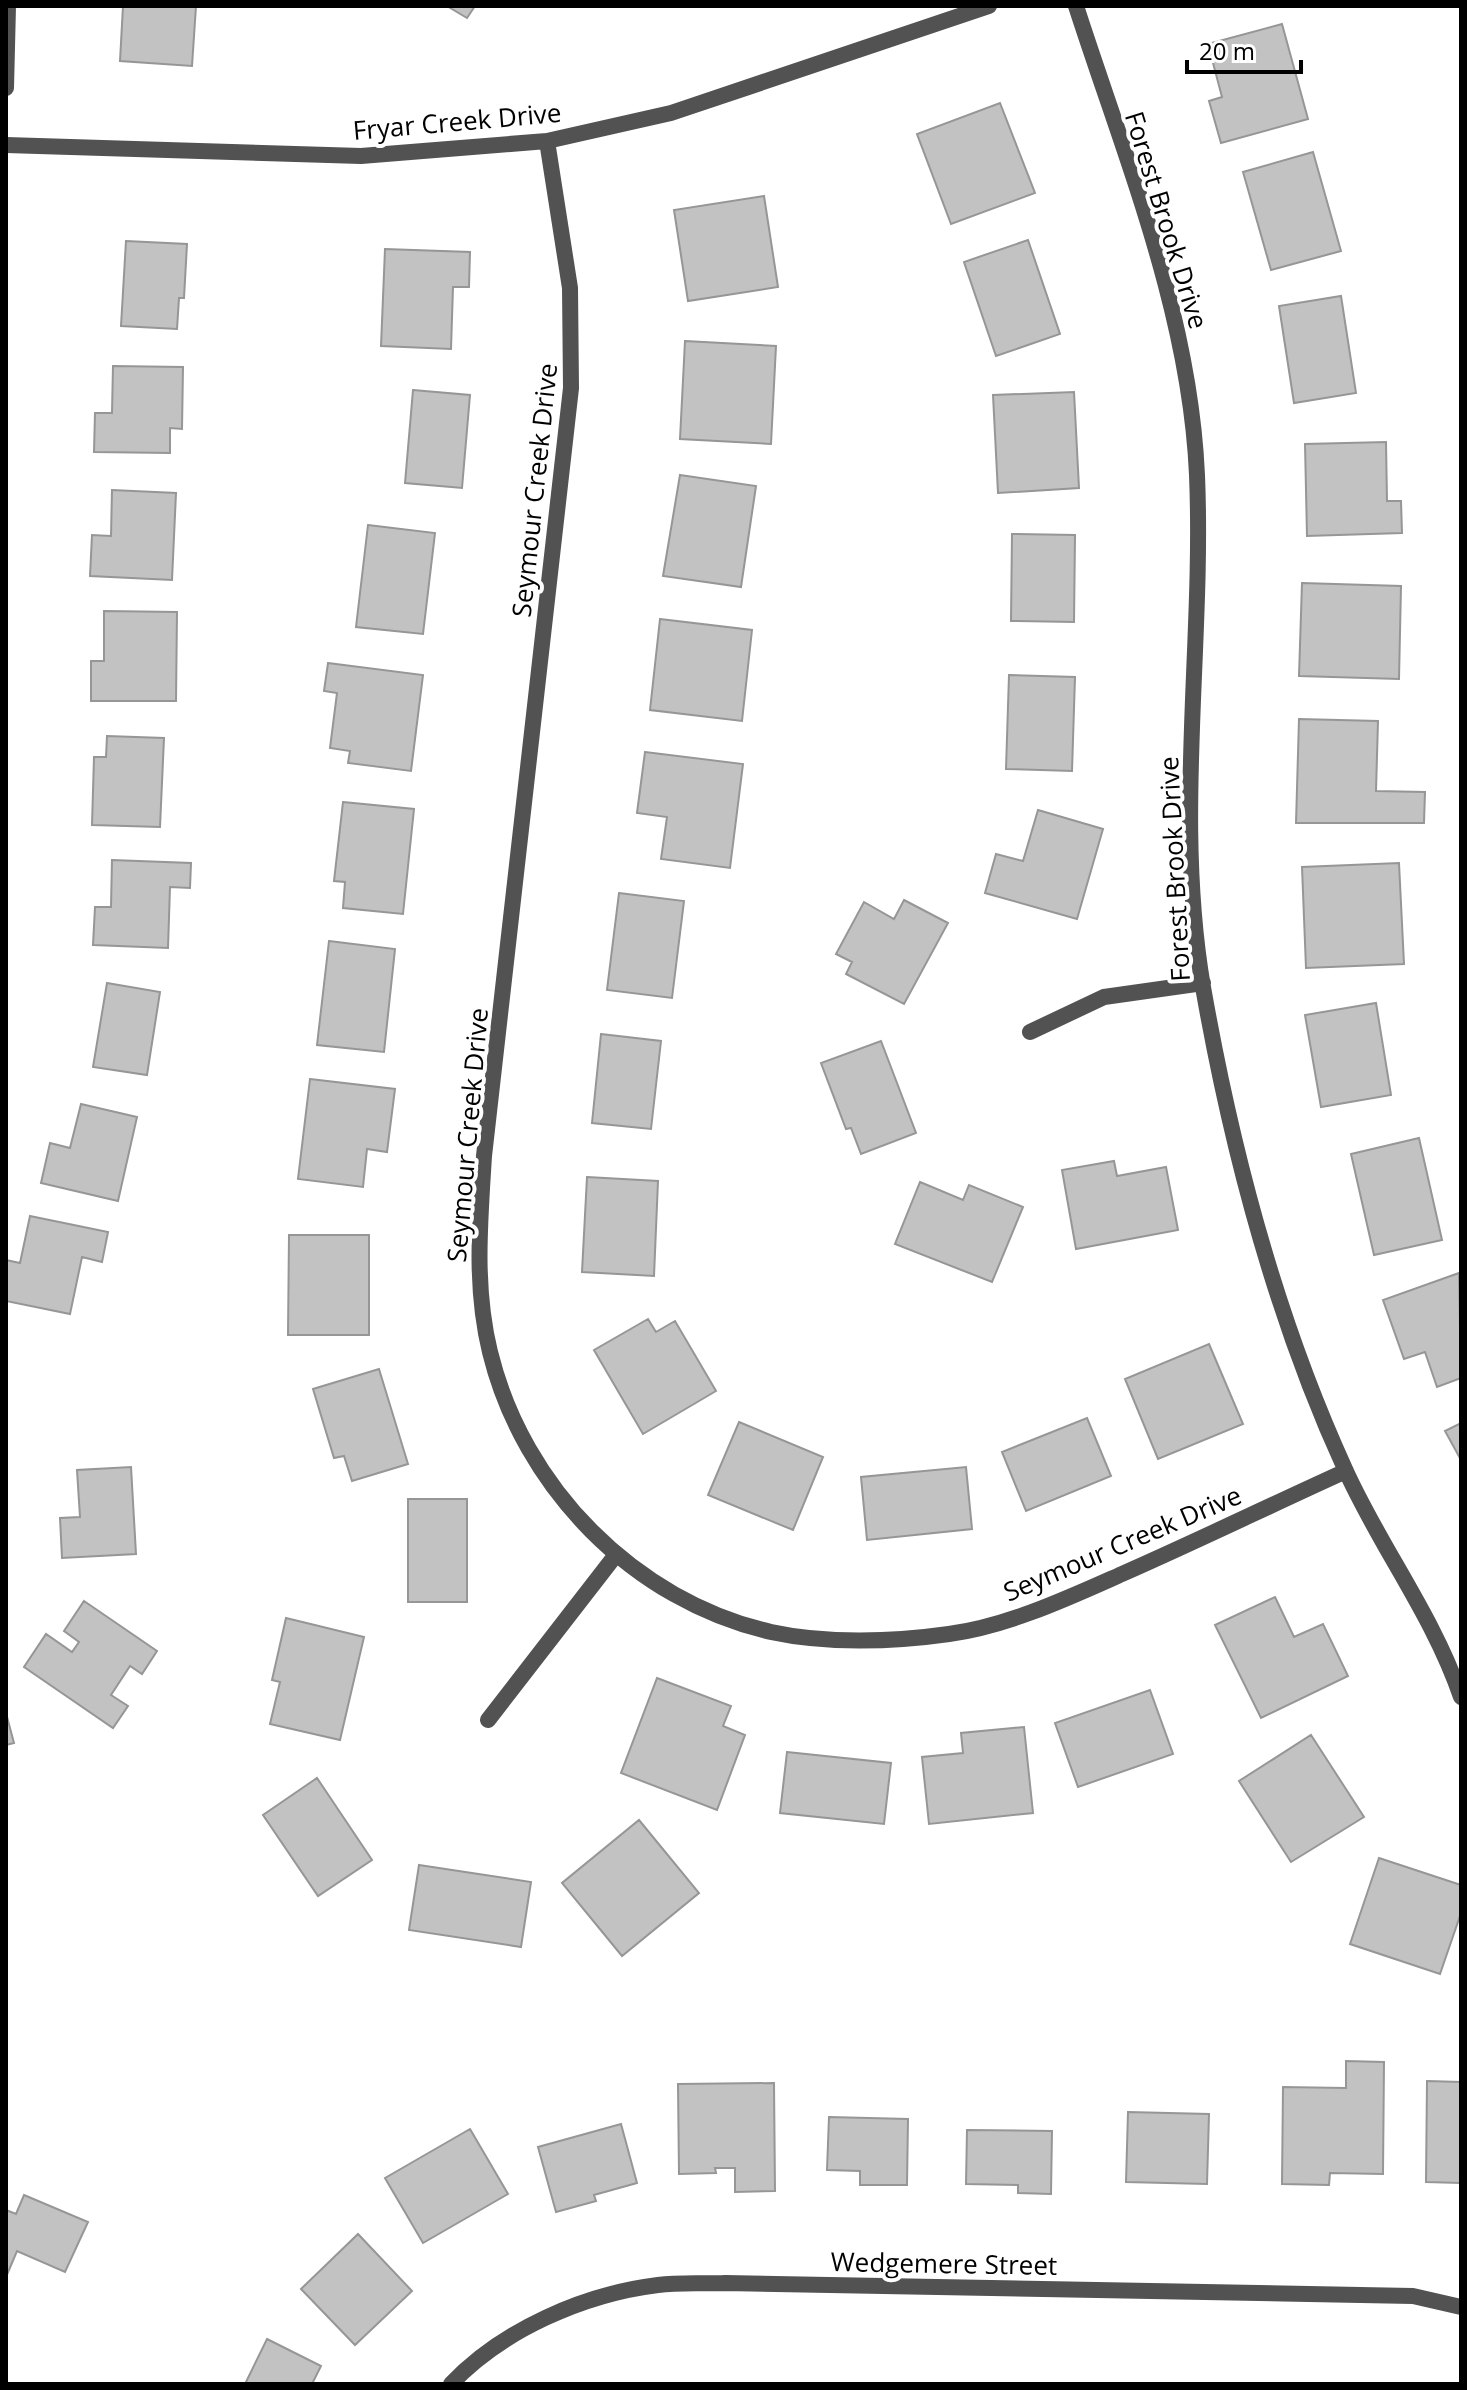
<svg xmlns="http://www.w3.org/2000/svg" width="1467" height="2390" viewBox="0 0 1467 2390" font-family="'Open Sans',sans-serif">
  <rect width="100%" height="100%" fill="#fff"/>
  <path fill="#c2c2c2" stroke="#969696" stroke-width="2" d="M123,6H196L192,66L120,61Z
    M447,6H475L467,18Z
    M1282,24L1308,119L1221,143L1209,101L1222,97L1208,44Z
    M1000,103L1035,193L951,224L917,134Z
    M1313,152L1341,251L1271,270L1243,172Z
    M764,196L778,287L688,301L674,210Z
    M1028,240L1060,334L996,356L964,262Z
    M126,241L187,244L184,298H179L177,329L121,326Z
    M385,249L470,252L469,287H453L451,349L381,346Z
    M1341,296L1356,393L1294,403L1279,306Z
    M685,341L776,346L771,444L680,439Z
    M113,366L183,367L182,429L170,428V453L94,452L95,413H112Z
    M413,390L470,395L462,488L405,483Z
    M1074,392L1079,488L998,493L993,395Z
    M1386,442L1387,501H1401L1402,533L1307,536L1305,444Z
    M680,475L756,486L741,587L663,576Z
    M112,490L176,493L172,580L90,576L92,535L111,536Z
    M368,525L435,533L423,634L356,627Z
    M1012,534L1075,535L1074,622L1011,621Z
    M1302,583L1401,586L1399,679L1299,676Z
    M104,611L177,612L176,701H91V661H104Z
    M660,619L752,630L742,721L650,710Z
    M328,663L423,675L411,771L348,763L350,751L330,748L337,693L324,691Z
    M1009,675L1075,677L1072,771L1006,769Z
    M1299,719L1378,721L1376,791L1425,792L1424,823H1296Z
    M107,736L164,738L160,827L92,825L94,757H106Z
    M645,752L743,764L730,868L661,859L667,817L637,813Z
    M343,802L414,809L403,914L343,908L345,882L334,881Z
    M1038,810L1103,829L1077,919L985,893L996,854L1023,861Z
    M112,860L191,863L190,888L170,887L168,948L93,945L95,907H111Z
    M1399,863L1404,964L1306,968L1302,867Z
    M619,893L684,901L672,998L607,990Z
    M904,900L948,923L904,1004L846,974L852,962L836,954L864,902L894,919Z
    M329,941L395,949L384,1052L317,1045Z
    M107,983L160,992L147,1075L93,1067Z
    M1376,1003L1391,1095L1321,1107L1305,1015Z
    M601,1034L661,1041L651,1129L592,1123Z
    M881,1041L916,1133L861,1154L851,1128L846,1129L821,1063Z
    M310,1079L395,1089L387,1152L367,1149L363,1187L298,1179Z
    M81,1104L137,1117L118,1201L41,1183L50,1143L70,1148Z
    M1419,1138L1442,1240L1374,1255L1351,1154Z
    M1114,1161L1117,1176L1166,1167L1178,1230L1076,1249L1062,1170Z
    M587,1177L658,1181L654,1276L582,1272Z
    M920,1182L963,1200L969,1185L1023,1207L992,1282L895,1244Z
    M30,1216L108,1232L102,1262L82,1257L70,1314L6,1301V1260L20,1263Z
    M289,1235H369V1335H288Z
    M1459,1273L1461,1378L1437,1387L1425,1352L1404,1359L1383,1300Z
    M648,1319L656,1332L675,1321L716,1391L643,1434L594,1350Z
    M1209,1344L1243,1424L1158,1459L1125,1379Z
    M379,1369L408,1464L352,1481L344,1456L334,1458L313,1389Z
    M1087,1418L1111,1476L1026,1511L1002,1452Z
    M739,1422L823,1457L793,1530L708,1495Z
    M1461,1423V1460L1445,1431Z
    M131,1467L136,1554L62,1558L60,1518L80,1517L77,1470Z
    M966,1467L972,1529L867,1540L861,1477Z
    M408,1499H467V1602H408Z
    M1275,1597L1294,1637L1323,1624L1348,1676L1261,1718L1215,1625Z
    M84,1601L157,1651L142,1674L130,1666L111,1695L128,1706L113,1728L24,1667L46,1634L72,1652L79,1642L64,1631Z
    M286,1618L364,1637L340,1740L270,1724L280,1682L272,1680Z
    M657,1678L731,1706L723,1726L745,1735L717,1810L621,1773Z
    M1150,1690L1173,1754L1078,1787L1055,1723Z
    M6,1713L14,1743L6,1745Z
    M1024,1727L1033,1813L929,1824L922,1757L963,1753L961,1733Z
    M1311,1735L1364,1817L1291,1862L1239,1781Z
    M787,1752L891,1763L884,1824L780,1813Z
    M317,1778L372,1860L318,1896L263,1815Z
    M639,1820L699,1893L622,1956L562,1883Z
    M1379,1858L1461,1885V1913L1440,1974L1350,1944Z
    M419,1865L531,1882L521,1947L409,1930Z
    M1346,2061L1384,2062L1383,2174L1330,2173L1329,2185L1282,2184L1283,2087L1346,2088Z
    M1427,2081L1461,2082V2183L1426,2182Z
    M774,2083L775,2191L735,2192V2168H715L716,2173L679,2174L678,2084Z
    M1128,2112L1209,2114L1207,2184L1126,2182Z
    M829,2117L908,2119L907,2185H860V2171L827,2170Z
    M621,2124L637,2183L594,2195L596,2201L556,2212L538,2147Z
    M470,2129L508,2194L423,2243L385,2178Z
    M967,2130L1052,2131L1051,2194L1018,2193V2185L966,2184Z
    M24,2195L88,2222L65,2272L17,2251L6,2277V2210L16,2214Z
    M358,2234L412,2291L355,2345L301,2289Z
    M267,2339L321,2366L312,2384H245Z"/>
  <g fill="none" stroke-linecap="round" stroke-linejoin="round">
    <path stroke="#525252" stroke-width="16" d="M1076,6C1125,158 1190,313 1197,475C1204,645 1174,818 1203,987C1232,1152 1275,1316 1345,1469C1380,1547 1433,1615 1461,1697
      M6,88L8,6
      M547,141L570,288L571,388L484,1156C480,1222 474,1287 490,1352C523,1487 634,1601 771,1632C826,1644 893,1642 949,1634C1008,1626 1068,1598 1122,1574C1197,1541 1271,1505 1346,1471
      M6,145L361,156L547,141L671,113L989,6
      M1030,1032L1104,997L1203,983
      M488,1720L615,1556
      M451,2384C502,2330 584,2294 658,2285C680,2282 703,2284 725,2283L1413,2296L1461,2307"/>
  </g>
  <g text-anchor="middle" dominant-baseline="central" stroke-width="8" stroke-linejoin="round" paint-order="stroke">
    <g font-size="26" fill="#000" stroke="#fff">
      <text transform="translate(457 121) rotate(-5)">Fryar Creek Drive</text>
      <text transform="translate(1167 220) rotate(73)">Forest Brook Drive</text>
      <text transform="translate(534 490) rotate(-84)">Seymour Creek Drive</text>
      <text transform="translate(1174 869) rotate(-93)">Forest Brook Drive</text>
      <text transform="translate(467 1135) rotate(-85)">Seymour Creek Drive</text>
      <text transform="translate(1122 1543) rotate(-23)">Seymour Creek Drive</text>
      <text transform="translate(944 2263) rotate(1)">Wedgemere Street</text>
    </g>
  </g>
  <rect width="1467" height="2390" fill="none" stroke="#000000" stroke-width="16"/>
  <path d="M1187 60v12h114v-12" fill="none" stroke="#000000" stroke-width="4"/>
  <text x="1199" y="60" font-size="24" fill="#000000" stroke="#ffffff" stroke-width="6" paint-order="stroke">20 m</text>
</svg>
